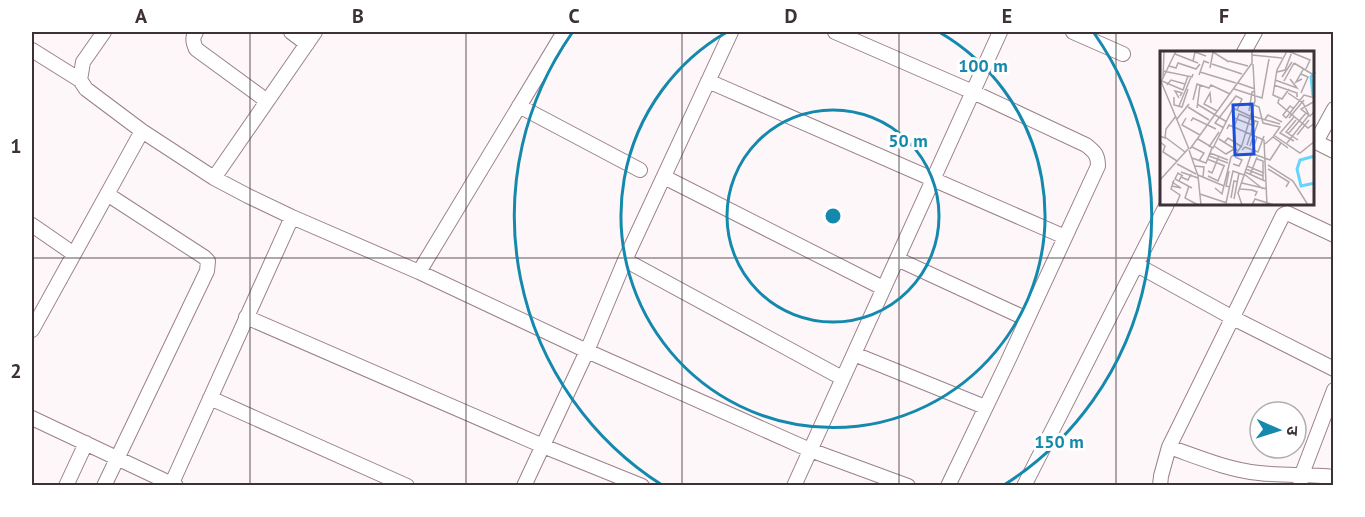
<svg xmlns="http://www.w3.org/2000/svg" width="1365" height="517" viewBox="0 0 1365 517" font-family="'PT Sans','Noto Sans Devanagari',sans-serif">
  <rect width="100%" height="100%" fill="#fdf7f9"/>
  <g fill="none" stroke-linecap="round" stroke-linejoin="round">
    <defs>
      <path id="minor" d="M104,32L83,62L80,80L86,89L142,131L214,178L248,196L292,217L419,272L587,351L810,450L908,486
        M196,32C192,38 193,42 196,49L267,101
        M291,32L307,44
        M835,32L973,92L1086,145C1095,152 1098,155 1098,166L1007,363L948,486
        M1073,32L1123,54
        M32,50L80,80
        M1244,52L1255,32
        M708,81L1065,237
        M519,106L640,170
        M1312,140L1334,151
        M1316,142L1334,109
        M664,177L883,288
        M214,178L315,32
        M32,225L74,254
        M897,259L1027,319
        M625,260L842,378
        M1137,265L1233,318L1334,369
        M419,272L564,32
        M246,317L543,446L642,486
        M32,330L142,131
        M854,354L985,407
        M210,398L407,486
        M32,418L176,486
        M1169,447C1198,457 1228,470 1259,473C1284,476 1309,474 1334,477
        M172,483L292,217
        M66,486L86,443
        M104,486L207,271L208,261L204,257L107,194
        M524,486L587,351L625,260L731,32
        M794,486L1000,32
        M1024,486L1167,204
        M1160,486L1161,476L1169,447L1283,215L1287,213L1334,235
        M1300,486L1302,474L1334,390"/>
    </defs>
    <use href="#minor" stroke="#9b818b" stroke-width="16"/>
    <use href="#minor" stroke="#fff" stroke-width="14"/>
  </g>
  <path fill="none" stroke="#3c3135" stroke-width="1.5" stroke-opacity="0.55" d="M250,32V486M466,32V486M682,32V486M899,32V486M1116,32V486M32,258H1334"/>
  <g fill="none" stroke="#1489ad" stroke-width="3">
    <circle cx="833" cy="216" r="106"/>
    <path d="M939 32A212 212 0 1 1 727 32"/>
    <path d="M662 485A319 319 0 0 1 572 33M1094 33A319 319 0 0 1 1004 485"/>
  </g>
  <g transform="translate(1160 51)">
    <rect width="154" height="154" fill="#fdf7f9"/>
    <path fill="none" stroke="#66d5fe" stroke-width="3" d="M153,45L151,26L155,21M155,105L140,109L137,118L141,135L155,132"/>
    <path fill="none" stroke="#b0a8ab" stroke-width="1.5" d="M127,0L117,19L113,44L122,48L129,38M128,0L150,9L146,18M15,3L38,12M92,4L122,7M33,10L35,1L46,5M69,10L88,15M134,12L152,23M52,13L82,23M9,15L16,17L18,12L36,18L40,13M50,17L53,1L69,11M3,20L32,26L33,23M40,21L76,32M117,21L125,19L132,1M39,24L44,10L49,12M122,26L132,11M0,28L29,98M3,28L4,1M142,28L136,31L144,17M115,29L137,37L130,28M2,30L23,39L28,25M124,30L134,12M1,31L16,0M78,32L95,38M7,34L11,29L25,33M114,34L137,42V46M74,38L102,47L109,8M141,42L148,26L141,23M14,46V54L22,56L28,38M19,47L15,40L22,42L20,45M119,48L118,52L148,77L155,72M33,49L37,33L49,37L51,34L70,43M155,50L141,58L150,65L155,60M51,52L50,42L44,53L57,60M37,53L67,71M94,54L99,56L103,72L120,76L113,86M19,55L31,26M28,56L49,69M37,57L40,34M89,60L92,41L95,40M92,65L120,73M26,67L22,74L40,84M74,67L92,74M126,67L144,44L155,47M126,67L123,64L130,55L134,58M129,67L144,49M17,68L29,53M105,68L108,64L122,71M136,69L126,81L138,89M31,70L33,67L56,78M74,76L79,63L98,71L90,95M64,77L55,72L76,45L82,48L77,59M67,78L69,74L104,89L107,154M128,83L146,62M137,84L149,69M0,85L5,87L6,78L16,65M115,85L140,102L155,90M5,86L25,101M38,88L53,97L73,57L92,66M59,88L78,100L82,94L95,50L93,13M134,90L120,82L134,66M0,91L5,95L3,101L17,110M64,92L68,87L82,96M127,92L149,64L143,52L128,42M105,93L113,86L128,97M87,94L95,70M54,95L66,103L74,98M32,96L44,102L39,110M49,96L59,81M30,98L92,12V0M29,99L38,125L41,154M82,99L85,96L98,101L104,85M50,102L68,109M91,102L110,109L121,92M49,105L68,112M32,107L46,112L52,97M47,108L65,115M97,108L103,110V129M17,113L36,123M73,113L79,115L82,109L75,106M108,114L133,130L148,154M35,115L44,116L43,126M87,115L104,122M86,118L103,125M108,118L129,131L126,136M48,120L52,122L59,105M69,120L66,135L70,136M21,121L38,127M85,121L105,130M84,123L103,138M38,124L64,135M90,124L97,106M23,125L18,122L15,128L32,137M48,125L58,130L64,115M0,129L28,98M14,129L11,138L20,144L16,154M19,130L21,126L28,129L31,123M12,131L21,137L12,135M82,132L107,138M29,135L25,147L38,154M55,137L62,143L71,106L78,101M80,138L92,139L97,141L95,145M40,143L67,152M71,147L74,130L78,131M74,148L79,122M66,152L73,120L84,124M82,154L78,142L97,86M92,154L95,148L114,154"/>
    <path fill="#1d4ed8" fill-opacity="0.15" stroke="#1d4ed8" stroke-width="3" d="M92,53L94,103L75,104L73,54Z"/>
    <rect width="154" height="154" fill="none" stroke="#3c3135" stroke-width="3"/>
  </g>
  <circle cx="833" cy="216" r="9" fill="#1489ad" stroke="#fff" stroke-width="3"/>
  <g font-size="18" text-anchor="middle" font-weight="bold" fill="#1489ad" stroke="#fff" stroke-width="6" stroke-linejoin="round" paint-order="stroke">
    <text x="983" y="72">100 m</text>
    <text x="908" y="147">50 m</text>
    <text x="1059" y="448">150 m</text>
  </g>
  <rect width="1365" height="517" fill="none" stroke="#ffffff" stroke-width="66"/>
  <g transform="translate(1278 430) rotate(93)"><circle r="28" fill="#ffffff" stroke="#b1adae" stroke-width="1.5"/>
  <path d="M0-4.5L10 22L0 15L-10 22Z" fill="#1489ad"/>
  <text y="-9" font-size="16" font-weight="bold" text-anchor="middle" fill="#3c3135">उ</text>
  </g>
  <rect x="33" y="33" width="1299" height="451" fill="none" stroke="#3c3135" stroke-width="2"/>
  <g font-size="20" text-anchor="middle" font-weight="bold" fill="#3c3135">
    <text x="141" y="23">A</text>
    <text x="358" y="23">B</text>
    <text x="574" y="23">C</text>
    <text x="791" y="23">D</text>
    <text x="1007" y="23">E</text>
    <text x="1224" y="23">F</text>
    <text x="16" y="153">1</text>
    <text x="16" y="378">2</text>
  </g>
</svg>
